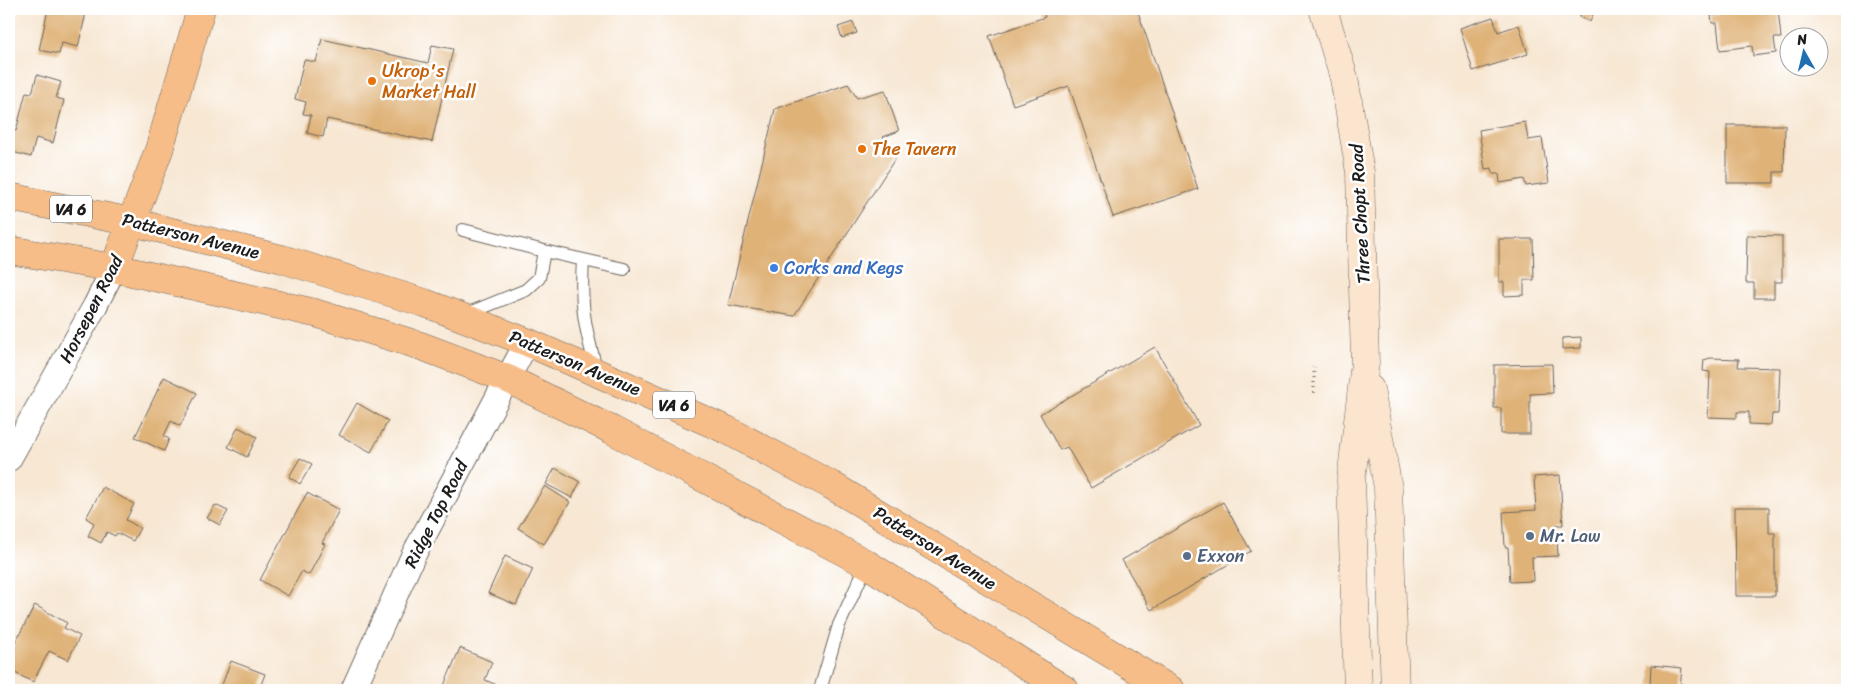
<svg xmlns="http://www.w3.org/2000/svg" width="1856" height="699" viewBox="0 0 1856 699" font-family="Sriracha,sans-serif">
  <rect width="100%" height="100%" fill="#fff"/>
  <filter id="ink" filterUnits="userSpaceOnUse"><feTurbulence type="fractalNoise" baseFrequency=".02" numOctaves="2"/><feDisplacementMap in="SourceGraphic" scale="10" xChannelSelector="R" yChannelSelector="G"/><feConvolveMatrix kernelMatrix="1 2 1 2 8 2 1 2 1" color-interpolation-filters="sRGB"/></filter>
  <filter id="wash" filterUnits="userSpaceOnUse"><feTurbulence type="fractalNoise" baseFrequency=".0096" numOctaves="4" result="noise"/><feDisplacementMap in="SourceGraphic" scale="20" xChannelSelector="R" yChannelSelector="G"/><feGaussianBlur stdDeviation="1.12" result="paint"/><feColorMatrix in="noise" values="0 0 0 0 0 0 0 0 0 0 0 0 0 0 0 0 0 1.4 0 .05"/><feComposite in="paint" operator="in"/></filter>
  <g filter="url(#wash)">
    <rect width="100%" height="100%" fill="#f7e7d3"/>
    <g id="blocks">
      <path fill="#dfb278" d="M48,9H87L78,47L62,43L59,54L39,50Z
        M1042,9H1137L1198,189L1113,217L1069,86L1013,105L989,36L1045,17Z
        M1583,9L1593,14L1590,22L1579,17Z
        M1718,9H1778L1781,38H1774L1776,53L1753,56L1752,46L1720,50L1717,23H1712L1711,15H1719Z
        M1493,17L1498,32L1519,25L1528,54L1473,71L1460,28Z
        M853,22L857,33L842,38L838,27Z
        M322,39L428,63L432,45L453,49L432,142L327,119L323,137L307,133L311,115L303,114L306,102L295,99L304,60L316,62Z
        M37,75L61,82L56,98L64,100L53,143L36,138L31,157L9,151V129L16,131L26,92L32,93Z
        M848,84L857,98L885,90L899,131L883,137L898,154L794,316L728,305L775,109Z
        M1525,122L1528,140L1542,138L1549,183L1526,186L1524,179L1500,183L1499,174H1493L1492,168L1485,169L1479,130Z
        M1727,125H1785L1784,172H1774V183H1727Z
        M1747,235L1782,236V282H1774V298H1754V283H1746Z
        M1499,239H1533L1534,280H1524V295L1504,296V282H1499Z
        M1581,337V348L1562,349V338Z
        M1155,347L1199,425L1091,488L1067,447L1060,450L1040,414Z
        M1710,358L1739,359L1738,367L1780,368L1778,414H1772L1771,425L1749,424V412H1737V418L1708,417L1710,372L1703,371L1704,360Z
        M1552,364L1553,393L1530,394V434H1501V408H1494V365Z
        M164,377L197,393L180,426L171,421L164,436L169,439L164,451L135,437Z
        M357,403L388,421L371,452L339,435Z
        M238,427L257,437L247,457L228,447Z
        M300,458L312,464L300,484L289,477Z
        M555,468L580,482L572,498L546,484Z
        M1560,475L1563,525H1556L1558,556L1532,557L1533,581L1510,582L1508,547H1505L1503,512L1536,510L1534,477Z
        M545,486L570,502L544,544L518,528Z
        M103,487L134,504L126,520L140,528L133,541L117,533L115,536L107,532L101,543L88,536L94,523L86,518Z
        M307,493L339,510L322,543L325,544L309,575L302,571L288,596L260,580Z
        M1223,502L1251,551L1151,610L1122,560Z
        M215,505L228,511L220,525L207,518Z
        M1735,507H1769V533H1775V596H1736Z
        M505,556L533,569L516,605L488,593Z
        M35,605L67,623L64,628L80,636L68,660L49,651L33,682L9,670V654Z
        M460,648L492,662L485,680L504,688L503,690H442Z
        M231,661L265,674L259,690H220Z
        M1651,665L1682,668L1680,687L1650,685Z"/>
    </g>
  </g>
  <g filter="url(#ink)">
    <use href="#blocks" fill-opacity="0" stroke="#69635c" stroke-width="1"/>
    <g fill="none" stroke-linecap="round" stroke-linejoin="round">
      <defs>
        <path id="lane" d="M463,230L544,251L624,269
          M583,260C580,306 585,328 597,372
          M464,315L526,290L539,278L544,251
          M820,690L839,625L867,564"/>
        <path id="street" d="M9,459L95,306L114,268
          M353,690L413,556L527,342"/>
        <path id="secondary" d="M1323,9L1344,78L1360,172L1365,363L1351,480L1358,690
          M1370,389L1388,488L1395,690"/>
        <path id="primary" d="M9,197L132,222L282,259L425,303L527,342L727,430L831,485L1171,690
          M9,250L114,268L315,313L421,346L508,379L612,430L867,564L1065,690
          M114,268L159,150L201,9"/>
      </defs>
      <use href="#lane" stroke="#69635c" stroke-width="14"/>
      <use href="#street" stroke="#69635c" stroke-width="26"/>
      <use href="#secondary" stroke="#69635c" stroke-width="29"/>
      <use href="#primary" stroke="#69635c" stroke-width="29"/>
      <path stroke="#69635c" stroke-width="3" stroke-dasharray="1 4" stroke-linecap="butt" d="M1314,367V393"/>
      <use href="#lane" stroke="#fff" stroke-width="12"/>
      <use href="#street" stroke="#fff" stroke-width="24"/>
      <use href="#secondary" stroke="#fce5cf" stroke-width="28"/>
      <use href="#primary" stroke="#f7bd88" stroke-width="28"/>
    </g>
  </g>
  <g fill="#e8710a" stroke="#fff" stroke-width="2">
    <circle cx="372" cy="81" r="5"/>
    <circle cx="862" cy="149" r="5"/>
  </g>
  <circle fill="#3f7fe0" stroke="#fff" stroke-width="2" cx="774" cy="268" r="5"/>
  <g fill="#5c6f8a" stroke="#fff" stroke-width="2">
    <circle cx="1530" cy="536" r="5"/>
    <circle cx="1187" cy="556" r="5"/>
  </g>
  <g text-anchor="middle" dominant-baseline="central" stroke-width="5" stroke-linejoin="round" paint-order="stroke">
    <g fill="#fff" stroke="#606060" stroke-width="1">
      <rect x="50" y="195.5" width="42" height="27" rx="4"/>
      <rect x="653" y="391.5" width="42" height="27" rx="4"/>
    </g>
    <g font-size="16" font-weight="bold" fill="#1c1c1c">
      <text x="71" y="209">VA 6</text>
      <text x="674" y="405">VA 6</text>
    </g>
    <g font-size="18" fill="#c56008" stroke="#fff" text-anchor="start">
      <text x="382" y="71">Ukrop's<tspan x="382" dy="21">Market Hall</tspan></text>
      <text x="872" y="149">The Tavern</text>
    </g>
    <g font-size="18" fill="#1c1c1c" stroke="#fff">
      <text transform="translate(1360 214) rotate(-93)">Three Chopt Road</text>
      <text transform="translate(191 236) rotate(14)">Patterson Avenue</text>
      <text transform="translate(91 309) rotate(-63)">Horsepen Road</text>
      <text transform="translate(575 363) rotate(23)">Patterson Avenue</text>
      <text transform="translate(436 514) rotate(-63)">Ridge Top Road</text>
      <text transform="translate(935 548) rotate(32)">Patterson Avenue</text>
    </g>
    <g font-size="18" fill="#366cbe" stroke="#fff" text-anchor="start">
      <text x="784" y="268">Corks and Kegs</text>
    </g>
    <g font-size="18" fill="#4e5e75" stroke="#fff" text-anchor="start">
      <text x="1540" y="536">Mr. Law</text>
      <text x="1197" y="556">Exxon</text>
    </g>
  </g>
  <rect width="1856" height="699" fill="none" stroke="#fff" stroke-width="30"/>
  <g transform="translate(1804 52) rotate(352)"><circle r="24" fill="#ffffff" stroke="#a4a4a4"/>
  <path d="M0-4L9 19L0 12L-9 19Z" fill="#1f6fb2"/>
  <text y="-8" font-size="14" font-weight="bold" text-anchor="middle" fill="#1c1c1c">N</text>
  </g>
</svg>
